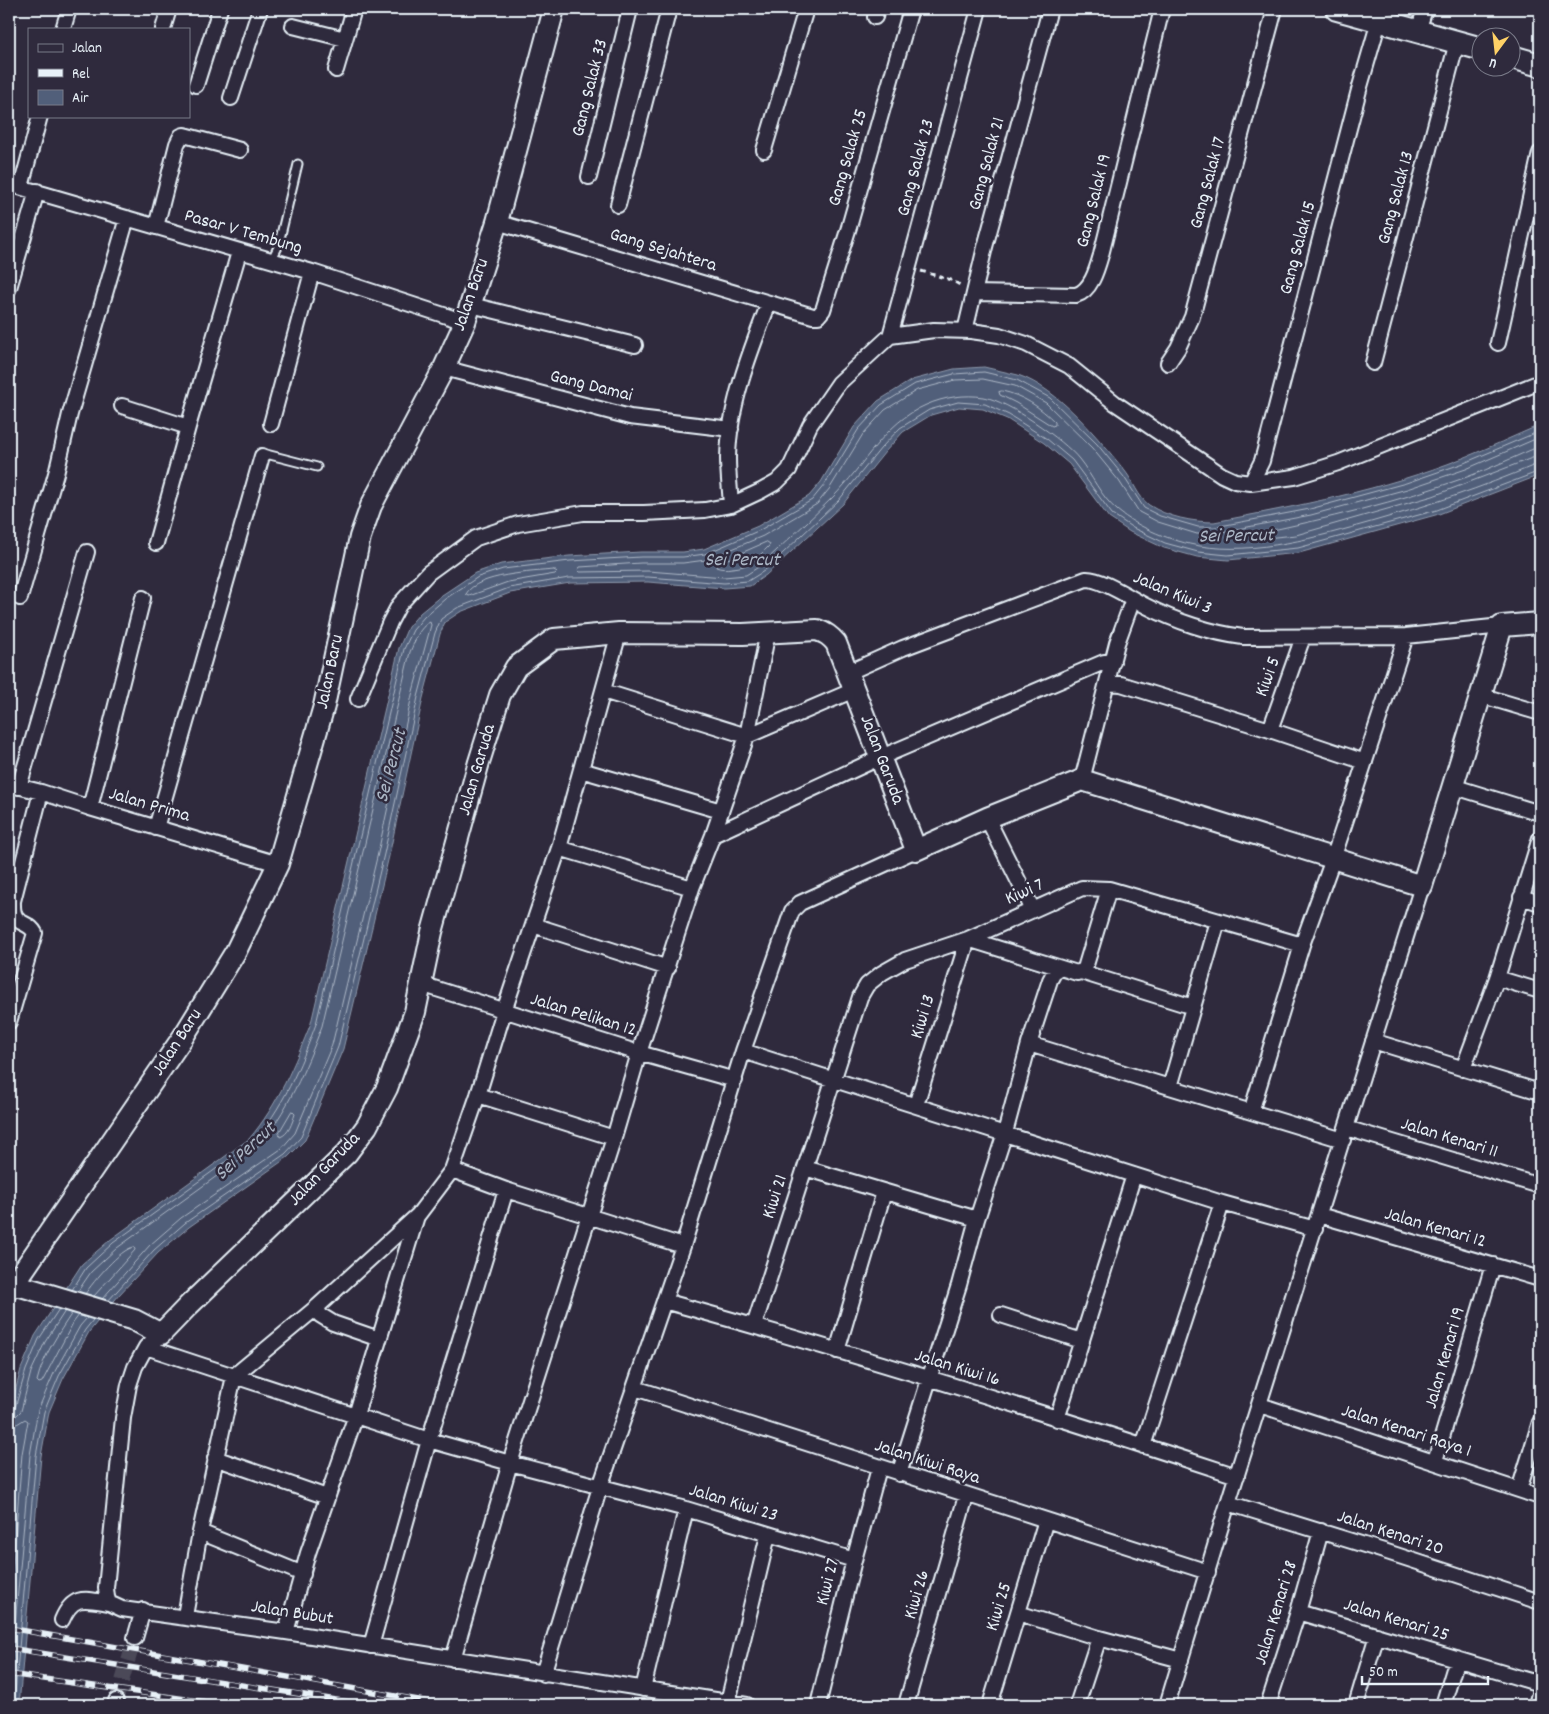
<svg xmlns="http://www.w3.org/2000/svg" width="1549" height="1714" viewBox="0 0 1549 1714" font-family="Dekko,sans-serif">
  <rect width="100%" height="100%" fill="#2f2a3d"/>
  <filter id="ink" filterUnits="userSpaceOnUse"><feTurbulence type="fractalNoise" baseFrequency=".02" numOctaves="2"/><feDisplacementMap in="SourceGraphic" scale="10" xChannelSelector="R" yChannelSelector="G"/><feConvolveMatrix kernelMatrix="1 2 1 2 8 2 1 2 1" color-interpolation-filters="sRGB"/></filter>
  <g filter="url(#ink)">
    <path fill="#515f7a" stroke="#8d99ac" d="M984,367C995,370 1007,372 1018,375C1059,389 1098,438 1125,471C1133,481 1138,497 1149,505C1167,517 1193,522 1214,522C1298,506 1383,490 1463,458C1489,448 1514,436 1540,425V475L1439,514L1299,553L1228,560L1197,557L1164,548L1130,532L1109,518L1069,464L1044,443L1007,419L983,409L959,407L931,415L903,432L885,452L843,504L766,575L750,586L724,588L648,582L570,583L510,593L460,612L445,622L440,634L423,698L389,856L343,1049L305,1140L288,1157L189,1227L158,1253L119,1295L89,1332L63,1379L49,1412L41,1456L19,1705H9V1415L21,1369L35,1336L82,1264L110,1240L249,1139C278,1105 295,1063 311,1023L399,648L408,627L420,613L442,595L475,573L501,564L569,556L641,552H683L704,549L758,526L809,496L821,482L854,427L878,401L912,380L954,369Z"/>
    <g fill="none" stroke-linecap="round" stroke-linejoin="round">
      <path stroke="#acb7c6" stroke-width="1" d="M1002,391C1022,395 1040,407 1055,422V425L1052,426L1016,403L1000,395L999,392Z
        M1540,437L1466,469L1407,489L1311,515L1216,533L1197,534L1158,522L1139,512L1119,481L1092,448L1046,403L1015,386L983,379L955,380L917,390L885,410L863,434L830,488L817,504L763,536L706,560L683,563H641L580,567L578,570L580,572L648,571L724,577L746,575L760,566C784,543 809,521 833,497C864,466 884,423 926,405C944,397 965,394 984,397C1008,401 1064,440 1079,459C1092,475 1101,497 1117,510C1138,528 1174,542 1200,546C1256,555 1318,537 1371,522C1427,506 1481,488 1535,465L1540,464
        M1540,446C1516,456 1492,468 1467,477C1397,502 1326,519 1254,534L1252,537L1255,539L1296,535L1433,496L1532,458L1540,457
        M767,542L770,544L769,546C756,559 750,567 732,568C726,569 721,569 716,567L717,564Z
        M554,570L557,572L555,574L508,582L469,596L466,594C477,574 533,572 554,570Z
        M292,1111L295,1114C292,1123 289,1134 280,1137L279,1133Z
        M72,1290L86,1268L113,1243L252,1143C282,1110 301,1065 316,1024L404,649L413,630L424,617L445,599L478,577L503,569L570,561L641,557H683L705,554L760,530L812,500L825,484L858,430L881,405L915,384L954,374L984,372L1017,380L1050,398L1097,444L1124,477L1144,508L1160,516L1198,527H1215L1310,509L1406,483L1464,463L1540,431
        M78,1291L91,1272L117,1248L257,1147C287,1113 306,1068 322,1026L410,652C415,641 419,627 430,622L431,625L412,695L378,853L332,1045L295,1133L281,1149L181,1218L150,1245L102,1299
        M85,1294C94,1281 120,1249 134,1247L135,1250L94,1296
        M108,1301L154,1250L185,1223L285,1154L301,1137L338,1047L384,854L418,697L435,633L441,619L457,608L509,588L569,578L648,577L724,583L748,581L764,571L839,500L881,448L900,428L929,410L958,402L985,404L1009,415L1047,439L1072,460L1112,514L1133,528L1165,543L1198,552L1228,555L1298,548L1437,510L1540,471
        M72,1313C58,1334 43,1356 37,1381L39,1383L42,1382L73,1323L79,1315
        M9,1411L15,1408L26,1370L39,1339L59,1309
        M9,1418L16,1416L21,1411L31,1372L45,1342L65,1311
        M9,1425L17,1424L25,1419L28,1421L22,1454L9,1613
        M9,1693L30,1455L38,1410L54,1373L80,1326L87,1318
        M14,1705L36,1456L44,1412L59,1376L85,1330L93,1320"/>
      <path stroke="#4b4859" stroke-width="14" stroke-dasharray="14 7" stroke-linecap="butt" d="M116,1701L135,1638"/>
      <defs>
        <path id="lane" d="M271,261L278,247L298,164
          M262,456L266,454L317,467"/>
        <path id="street" d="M875,17L877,9
          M293,26L345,39
          M63,29L69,9
          M163,29L169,9
          M1418,31L1425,9
          M336,70L354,9
          M196,85L220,9
          M231,98L260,9
          M764,150L806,9
          M589,177L630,9
          M9,184L312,272L465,322
          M21,187L40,116
          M618,205L669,9
          M497,222L813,316H818L823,310L849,227L911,9
          M156,227L177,144L181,136L184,135L240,150
          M9,288L37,191
          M974,293L1076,295C1091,291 1097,269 1101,255L1162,9
          M471,305L635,345
          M965,331L985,247L1050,9
          M890,336L979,9
          M1498,343L1540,153
          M1168,363L1178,348L1192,317L1275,9
          M1373,363L1457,42
          M444,368L630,417L731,429
          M122,406L188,427
          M271,424L312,272
          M1251,483L1262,461L1359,90L1379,21
          M731,505C730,489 728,474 728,458C729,405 750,352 769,303
          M156,543L188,427L239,252
          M20,598L57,470L70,414L127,218
          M847,673L903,648L1086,579C1101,578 1132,599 1146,606C1175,621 1211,633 1243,637L1406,636L1502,626
          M1107,683L1121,684L1270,730L1365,762
          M603,691L747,736L854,690
          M1480,695L1540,713
          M358,699L390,622L399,605L428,573L476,538L518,524L583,513H644L705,510L731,505L761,491L777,482L789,470L810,425L839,383L890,336L934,330L971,331L999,335L1026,344L1069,366L1115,403L1222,475L1235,481L1251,483L1294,477L1338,463L1540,382
          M1270,730L1303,637
          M581,770L721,811
          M1082,780L1117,643L1133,599
          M9,784L41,792L90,808L278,864
          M1452,786L1540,813
          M19,787L87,552
          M90,808L143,598
          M987,818L1033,910
          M156,828L262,456
          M713,835L879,758L1104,662H1113
          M559,848L692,888
          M1521,897L1540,903
          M533,925L668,968
          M1081,972L1193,1007
          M1497,978L1540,991
          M421,984L639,1053L735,1080
          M9,1022L35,933C27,918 12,929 13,901L41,792
          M1373,1041L1540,1092
          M1029,1044L1343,1140
          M743,1051L1222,1203L1315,1229
          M1463,1069L1497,978L1540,838
          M1170,1087L1218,921
          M478,1095L614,1138
          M916,1105L968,939L1077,973L1084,970L1086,965L1109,889
          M1251,1112L1302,945L1333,859L1406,636
          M1346,1128L1540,1186
          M805,1168L977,1219
          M452,1170L506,1190L683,1246
          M1319,1215L1540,1279
          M664,1301C857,1354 1048,1414 1237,1476
          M317,1307L320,1315L333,1323L379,1339
          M1001,1315L1082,1341
          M754,1326L860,997L867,985L882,973L905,960L968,939L1082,888L1109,889L1302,945
          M161,1334L146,1347L135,1367L129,1385L123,1418L106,1588L107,1597L109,1603L122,1609L286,1632L747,1705
          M146,1347L429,1440L510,1463L686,1509L854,1560
          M837,1351L884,1192
          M635,1388L1208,1572
          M1260,1405L1540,1497
          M1057,1419L1134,1175
          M1143,1446L1222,1203
          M215,1458L327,1497
          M1435,1461L1493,1265
          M899,1474L959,1285L977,1219L1005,1133L1029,1044L1050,980L1057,967
          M1519,1490L1540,1422
          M1228,1503L1387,1552L1540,1602
          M200,1532L303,1574
          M1298,1612L1540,1684
          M1018,1613L1099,1638L1181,1660
          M185,1616L200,1532L234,1376L317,1307L418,1215L452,1170L478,1095L504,1011L559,848L619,633
          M62,1620C73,1594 85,1599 109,1603
          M286,1632L308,1553L356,1415L417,1216
          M135,1638L143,1610
          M371,1646L429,1440L506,1190
          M453,1659L510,1463L614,1138L639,1053L692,888L713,835L747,736L768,632
          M543,1674L600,1487L683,1246L743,1051L792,911L800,903L916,850
          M643,1689L686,1509
          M728,1702L768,1535
          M115,1705L116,1701
          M818,1705L854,1560L879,1468
          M906,1705L966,1496
          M990,1705L1046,1520
          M1077,1705L1099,1638
          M1167,1705L1228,1503L1422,886
          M1268,1705L1298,1612L1321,1531
          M1356,1705L1377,1635
          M1443,1705L1457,1659
          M1536,1705L1540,1690"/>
        <path id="secondary" d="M14,1284L134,1320L161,1334L188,1306L347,1153L367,1126L387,1088L415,1012L432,932L479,762L500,695L516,667L554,639L619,633L743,634L817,630C826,633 830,636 836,643L916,850L987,818L1082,780L1422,886L1502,626L1540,623
          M9,1289L14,1284L183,1037L236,951L278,864L324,706L360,537L371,506L444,368L465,322L497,222L554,9"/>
        <path id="primary" d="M1337,9L1482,49
          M1512,57L1540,65"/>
      </defs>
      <use href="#lane" stroke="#e8f1f8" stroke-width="11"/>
      <use href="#street" stroke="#e8f1f8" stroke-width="18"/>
      <use href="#secondary" stroke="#e8f1f8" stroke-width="24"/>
      <use href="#primary" stroke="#e8f1f8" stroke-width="26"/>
      <path stroke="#e8f1f8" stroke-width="3" stroke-dasharray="5 4" stroke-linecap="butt" d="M921,271L951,280L962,286"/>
      <use href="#lane" stroke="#2f2a3d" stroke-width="7"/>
      <use href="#street" stroke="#2f2a3d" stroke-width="14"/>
      <use href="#secondary" stroke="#2f2a3d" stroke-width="20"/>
      <use href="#primary" stroke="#2f2a3d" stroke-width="22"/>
      <defs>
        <path id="rail" d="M9,1628L447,1705
          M9,1648L368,1705
          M9,1674L228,1705"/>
      </defs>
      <use href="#rail" stroke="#e8f1f8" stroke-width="5.5"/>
      <use href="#rail" stroke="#2f2a3d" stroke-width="4" stroke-dasharray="11" stroke-linecap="butt"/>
    </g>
  </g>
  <g text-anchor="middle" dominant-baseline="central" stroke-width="5" stroke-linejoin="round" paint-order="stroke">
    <g font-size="19" fill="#e8f1f8" stroke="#2f2a3d">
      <text transform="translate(591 88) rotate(-76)">Gang Salak 33</text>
      <text transform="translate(849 158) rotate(-74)">Gang Salak 25</text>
      <text transform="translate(988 164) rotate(-75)">Gang Salak 21</text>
      <text transform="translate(917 168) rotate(-75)">Gang Salak 23</text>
      <text transform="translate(1209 183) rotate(-75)">Gang Salak 17</text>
      <text transform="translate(1397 198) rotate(-75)">Gang Salak 13</text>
      <text transform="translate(1095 201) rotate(-76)">Gang Salak 19</text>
      <text transform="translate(243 233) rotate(16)">Pasar V Tembung</text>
      <text transform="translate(1299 248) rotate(-75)">Gang Salak 15</text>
      <text transform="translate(663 251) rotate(17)">Gang Sejahtera</text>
      <text transform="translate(472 295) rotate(-71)">Jalan Baru</text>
      <text transform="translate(591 387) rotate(14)">Gang Damai</text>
      <text transform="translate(1172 594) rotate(23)">Jalan Kiwi 3</text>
      <text transform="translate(331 672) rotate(-78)">Jalan Baru</text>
      <text transform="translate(1269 677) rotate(-70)">Kiwi 5</text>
      <text transform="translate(881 760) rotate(69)">Jalan Garuda</text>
      <text transform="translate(478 770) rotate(-74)">Jalan Garuda</text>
      <text transform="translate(149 806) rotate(16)">Jalan Prima</text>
      <text transform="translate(1025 893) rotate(-24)">Kiwi 7</text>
      <text transform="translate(583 1016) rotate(17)">Jalan Pelikan 12</text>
      <text transform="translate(924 1017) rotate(-73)">Kiwi 13</text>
      <text transform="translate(178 1043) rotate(-57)">Jalan Baru</text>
      <text transform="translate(1449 1139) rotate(17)">Jalan Kenari 11</text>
      <text transform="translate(325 1170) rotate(-46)">Jalan Garuda</text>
      <text transform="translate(776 1197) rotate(-72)">Kiwi 21</text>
      <text transform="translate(1435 1229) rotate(16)">Jalan Kenari 12</text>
      <text transform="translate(1446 1358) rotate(-74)">Jalan Kenari 19</text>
      <text transform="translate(957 1369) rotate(17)">Jalan Kiwi 16</text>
      <text transform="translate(1406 1432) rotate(18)">Jalan Kenari Raya 1</text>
      <text transform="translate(927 1463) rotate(18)">Jalan Kiwi Raya</text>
      <text transform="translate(733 1504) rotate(17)">Jalan Kiwi 23</text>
      <text transform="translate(1390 1534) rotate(18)">Jalan Kenari 20</text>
      <text transform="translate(829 1582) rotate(-76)">Kiwi 27</text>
      <text transform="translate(918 1595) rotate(-74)">Kiwi 26</text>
      <text transform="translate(1000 1607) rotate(-73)">Kiwi 25</text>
      <text transform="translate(1277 1613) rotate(-73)">Jalan Kenari 28</text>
      <text transform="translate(292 1614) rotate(9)">Jalan Bubut</text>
      <text transform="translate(1396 1621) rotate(17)">Jalan Kenari 25</text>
    </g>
    <g font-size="20" font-style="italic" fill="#acb7c6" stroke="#2f2a3d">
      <text transform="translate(1236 537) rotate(-1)">Sei Percut</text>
      <text x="742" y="561">Sei Percut</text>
      <text transform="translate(392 766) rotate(-75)">Sei Percut</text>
      <text transform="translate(246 1152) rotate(-43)">Sei Percut</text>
    </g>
  </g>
  <rect width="1549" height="1714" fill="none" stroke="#2f2a3d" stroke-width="30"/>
  <rect x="15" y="15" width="1519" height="1684" fill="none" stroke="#e8f1f8" stroke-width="2" filter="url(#ink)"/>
  <rect x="28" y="28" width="162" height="90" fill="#2f2a3d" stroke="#797a88"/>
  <rect x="38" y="44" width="25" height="8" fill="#2f2a3d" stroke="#797a88"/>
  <text x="72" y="52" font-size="15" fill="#e8f1f8">Jalan</text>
  <rect x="38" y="69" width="25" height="8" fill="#e8f1f8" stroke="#797a88"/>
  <text x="72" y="78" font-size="15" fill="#e8f1f8">Rel</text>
  <rect x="38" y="90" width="25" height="15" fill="#515f7a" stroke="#797a88"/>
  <text x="72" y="102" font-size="15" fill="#e8f1f8">Air</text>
  <g transform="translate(1496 52) rotate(195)"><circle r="24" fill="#2f2a3d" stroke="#797a88"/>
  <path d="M0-4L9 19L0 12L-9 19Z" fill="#ffd166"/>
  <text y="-8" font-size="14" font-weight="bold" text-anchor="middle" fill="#e8f1f8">U</text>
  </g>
  <path d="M1362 1676v8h126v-8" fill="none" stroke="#e8f1f8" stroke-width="2.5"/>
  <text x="1369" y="1676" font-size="15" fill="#e8f1f8" stroke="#2f2a3d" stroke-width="4" paint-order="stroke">50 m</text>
</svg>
